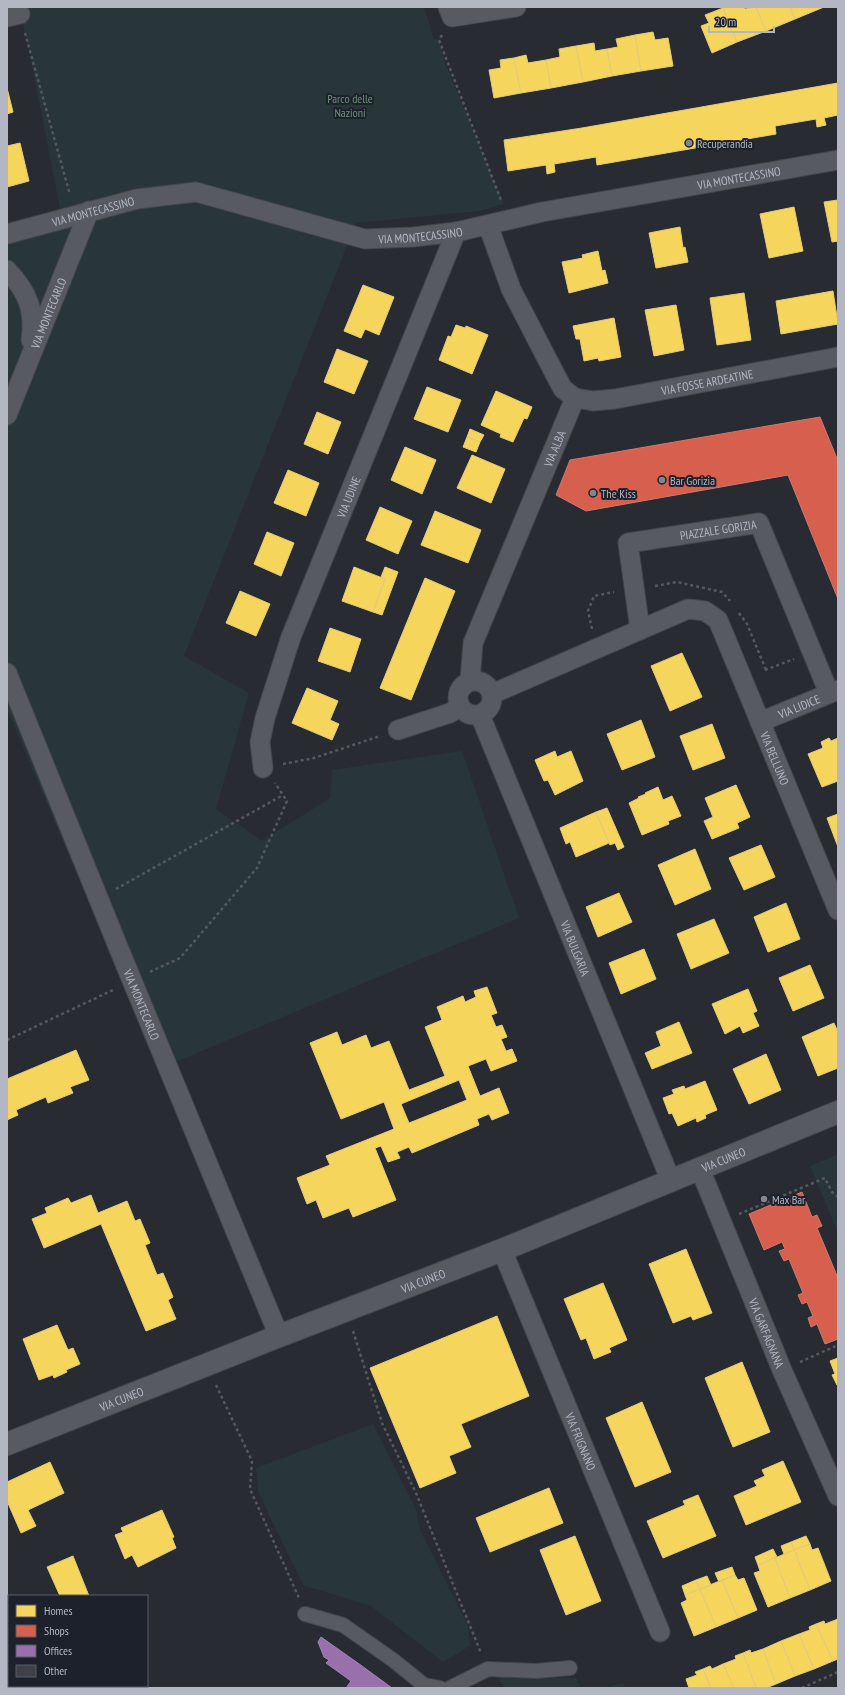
<svg xmlns="http://www.w3.org/2000/svg" width="845" height="1695" viewBox="0 0 845 1695" font-family="'PT Sans Narrow',sans-serif">
  <rect width="100%" height="100%" fill="#282b32"/>
  <path fill="#283639" d="M19,7H424L434,39L439,40L445,63L504,204L479,211L356,223L184,656L249,693L216,809L262,841L330,798L332,770L462,751L519,918L159,1069L7,709V228L61,214L30,55Z
    M838,1154V1233L810,1166Z
    M373,1424L416,1509L420,1530L468,1626L470,1646L443,1662L371,1606L303,1585L258,1492L256,1468Z
    M494,1669L536,1678H576L581,1688H504Z
    M623,1682L626,1688H607Z"/>
  <path fill="#f6d55c" stroke="#e2cc7b" fill-rule="evenodd" d="M726,7H744L745,9L756,7L766,31L737,42L723,8Z
    M756,7H790L795,19L766,31Z
    M790,7H824L795,19Z
    M723,8L737,42L712,53L701,26L709,23L705,15Z
    M653,32L655,40L668,38L673,66L641,71L635,35Z
    M635,35L641,71L612,76L607,49L618,47L616,39Z
    M594,43L595,51L607,49L612,76L583,82L576,46Z
    M576,46L583,82L551,88L546,60L560,57L559,49Z
    M526,55L528,63L546,60L551,88L521,93L514,58Z
    M514,58L521,93L494,98L489,70L501,68L500,60Z
    M838,83V115L824,118L826,125L817,127L816,119L775,126L776,134L597,165L596,157L554,164L555,172L547,174L546,165L508,171L504,140L582,128Z
    M7,88L13,112L7,114Z
    M20,143L29,181L7,187V146Z
    M838,200V241L832,242L824,202Z
    M794,207L803,251L769,258L760,214Z
    M680,227L683,248L685,247L688,262L656,268L649,233Z
    M598,251L602,271L605,270L608,283L569,293L562,262L583,258L582,255Z
    M363,285L394,297L379,335L365,329L361,338L344,331Z
    M833,291L838,324L781,334L776,301Z
    M744,293L751,340L717,345L710,298Z
    M676,305L684,350L654,356L645,310Z
    M614,318L621,357L599,361L598,358L584,361L580,339H576L573,326Z
    M456,325L465,328L466,326L488,335L472,374L439,360L448,336L451,337Z
    M337,349L368,361L354,394L324,382Z
    M427,387L461,400L448,432L414,419Z
    M496,391L532,407L527,419L524,418L513,442L500,437L501,434L481,425Z
    M317,412L341,422L328,454L304,444Z
    M470,429L484,435L480,442L467,437Z
    M467,437L480,442L476,452L463,447Z
    M405,447L436,460L422,494L391,480Z
    M472,455L505,469L491,503L457,488Z
    M288,470L319,483L306,516L274,503Z
    M380,507L412,521L398,554L366,540Z
    M435,511L481,530L468,563L421,545Z
    M267,532L294,543L281,576L254,564Z
    M354,567L385,579L373,612L342,601Z
    M385,567L398,572L382,615L373,612L385,579L381,577Z
    M425,578L455,591L411,700L380,688Z
    M240,591L270,604L256,636L226,623Z
    M330,628L361,639L350,672L318,661Z
    M682,653L702,697L670,711L651,666Z
    M307,688L338,701L330,720L339,724L332,740L292,723Z
    M641,720L655,757L622,770L607,734Z
    M712,724L725,758L693,770L680,736Z
    M829,738L831,741L838,738V781L822,787L808,754L823,748L821,742Z
    M555,751L557,757L571,751L583,781L555,795L548,780L544,781L535,760Z
    M736,785L750,817L737,823L739,828L712,839L704,821L713,817L705,798Z
    M658,787L663,800L672,796L681,816L668,821L669,824L642,835L629,803L639,798L638,797L646,794L645,793Z
    M607,808L624,847L618,850L615,843L610,845L596,812Z
    M596,812L609,843L576,857L570,842L566,844L560,828Z
    M838,814V847L827,818Z
    M761,845L775,877L744,890L729,858Z
    M695,849L711,889L675,905L658,865Z
    M619,893L632,922L598,937L586,907Z
    M786,903L800,939L768,952L754,917Z
    M714,919L729,953L691,969L677,934Z
    M644,949L656,979L621,994L609,963Z
    M810,965L824,998L793,1011L779,978Z
    M487,987L497,1013L491,1015L496,1027L502,1025L507,1037L501,1039L506,1051L512,1049L517,1061L491,1071L486,1059L468,1066L480,1096L499,1088L509,1113L492,1120L489,1114L477,1119L479,1125L412,1153L409,1147L397,1152L400,1158L388,1162L381,1146L375,1148L396,1200L353,1217L349,1208L323,1218L316,1200L307,1204L297,1178L330,1165L326,1156L394,1129L384,1102L341,1119L310,1043L337,1032L342,1045L366,1035L371,1048L389,1041L409,1090L445,1076L425,1027L442,1020L437,1007L463,996L465,1002L476,997L474,991ZM459,1080L467,1100L409,1123L401,1104Z
    M748,989L757,1011L753,1013L759,1026L743,1033L740,1026L725,1034L712,1004Z
    M679,1022L692,1053L652,1069L645,1053L661,1046L656,1032Z
    M834,1023L838,1032V1068L818,1076L802,1037Z
    M76,1050L89,1080L70,1087L73,1093L48,1103L46,1097L16,1110L18,1115L7,1120V1079Z
    M766,1054L781,1090L749,1104L733,1069Z
    M705,1081L717,1110L705,1115L706,1118L697,1122L696,1118L678,1126L672,1113L669,1114L663,1098L674,1094L672,1090L684,1086L685,1089Z
    M91,1195L98,1213L127,1201L135,1221L140,1219L150,1243L145,1245L157,1275L163,1273L173,1297L168,1300L176,1319L146,1331L101,1224L44,1248L32,1219L47,1213L45,1208L68,1198L71,1203Z
    M686,1249L712,1313L693,1320L691,1316L673,1323L649,1264Z
    M603,1283L627,1340L609,1348L611,1352L594,1359L586,1338L581,1340L564,1299Z
    M497,1316L529,1396L461,1424L471,1447L449,1456L456,1473L420,1488L370,1368Z
    M57,1325L68,1350L73,1348L80,1364L66,1370L67,1372L54,1378L53,1375L39,1380L23,1339Z
    M838,1358V1385H837L832,1375L835,1374L830,1361Z
    M742,1362L770,1432L733,1447L705,1378Z
    M642,1402L671,1472L635,1487L606,1418Z
    M783,1461L801,1502L746,1525L734,1496L757,1486L754,1481L765,1476L762,1470Z
    M50,1462L64,1493L28,1510L36,1526L21,1533L7,1501V1482Z
    M549,1488L563,1523L490,1552L476,1518Z
    M698,1495L716,1536L663,1558L647,1521L685,1505L683,1501Z
    M162,1510L174,1537L172,1538L176,1548L138,1567L132,1555L125,1559L115,1535L123,1532L121,1528Z
    M575,1536L601,1601L566,1615L540,1550Z
    M806,1536L810,1544L794,1550L791,1542Z
    M791,1542L794,1550L784,1554L781,1546Z
    M810,1544L812,1550L818,1548L831,1581L810,1590L794,1550Z
    M773,1549L777,1557L758,1565L755,1557Z
    M794,1550L810,1590L790,1598L775,1558Z
    M73,1556L89,1596H60L47,1567Z
    M775,1558L790,1598L768,1607L754,1573L760,1571L758,1565Z
    M732,1567L735,1575L719,1582L715,1573Z
    M735,1575L738,1580L744,1578L757,1610L738,1618L722,1580Z
    M707,1576L711,1585L700,1589L696,1580Z
    M696,1580L700,1589L685,1595L682,1586Z
    M722,1580L738,1618L716,1627L700,1589Z
    M700,1589L716,1627L694,1636L681,1603L687,1600L685,1595Z
    M838,1619V1659L833,1661L816,1624L824,1621L825,1624Z
    M816,1624L833,1661L814,1669L799,1634L810,1630L809,1627Z
    M799,1634L814,1669L795,1676L781,1641Z
    M781,1641L795,1676L776,1684L763,1649Z
    M763,1649L776,1684L766,1688H756L743,1653L750,1650L751,1653Z
    M743,1653L756,1688H734L723,1664L736,1659L735,1656Z
    M723,1664L734,1688H711L703,1669L710,1666L712,1669Z
    M703,1669L711,1688H689L686,1679L697,1675L695,1672Z"/>
  <path fill="#d6604d" stroke="#cb7a70" d="M820,417L838,461V599L788,475L586,511L556,495L570,460Z
    M802,1192L812,1217L817,1215L822,1226L817,1228L838,1278V1339L825,1344L817,1324L811,1327L808,1318L813,1316L807,1302L802,1304L798,1295L803,1293L789,1259L784,1261L779,1251L785,1249L782,1242L764,1250L749,1214Z"/>
  <path fill="#9970ab" stroke="#a085b2" d="M321,1637L362,1666L392,1688H346L351,1681L326,1663L329,1660L324,1657L318,1642Z"/>
  <path fill="#3f4147" stroke="#4f5359" d="M9,1625V1686H40L41,1688H7V1626Z"/>
  <g fill="none" stroke-linecap="round" stroke-linejoin="round">
    <defs>
      <path id="pedestrian" d="M305,1614L343,1625L393,1660L424,1685L440,1688
        M450,1688L488,1669L536,1671L570,1668"/>
      <g id="minor">
        <path d="M448,7L452,17L516,7"/>
        <path d="M7,17L20,14"/>
        <path id="s1" d="M7,234L137,199L196,192L365,239L413,237L456,232L542,212L838,160"/>
        <path d="M7,270C28,292 35,310 31,340"/>
        <path id="s2" d="M575,398L593,401L615,399L838,357"/>
        <path id="s3" d="M7,415L89,211"/>
        <path id="s4" d="M640,630L628,543L759,523L829,693"/>
        <path id="s5" d="M7,673L119,949L279,1336"/>
        <circle cx="475" cy="698" r="17"/>
        <path id="s6" d="M470,681L473,643L575,398L563,389L557,378L511,289L488,225"/>
        <path id="s7" d="M492,694L688,609L705,611L718,620L838,910"/>
        <path id="s8" d="M480,715L671,1181"/>
        <path id="s9" d="M760,722L838,690"/>
        <path d="M398,730L450,713L460,707"/>
        <path id="s10" d="M263,768L260,742L265,718L291,637L456,232"/>
        <path id="s11" d="M700,1169L782,1370L838,1496"/>
        <path id="s12" d="M502,1250L660,1632"/>
      </g>
      <g id="tertiary">
        <path id="s13" d="M7,1444L279,1336L502,1250L838,1112"/>
      </g>
    </defs>
    <use href="#pedestrian" stroke="#44464b" stroke-width="16"/>
    <use href="#minor" stroke="#44464b" stroke-width="21"/>
    <use href="#tertiary" stroke="#44464b" stroke-width="24"/>
    <path stroke="#55595e" stroke-width="2.5" stroke-dasharray="3 3" stroke-linecap="butt" d="M25,33L70,195
      M442,35L439,40L501,200
      M655,586L677,582L722,592L730,601
      M739,613L747,624L766,670
      M592,629L588,611L594,596L614,592
      M765,670L794,659
      M283,764L314,758L380,736
      M116,889L283,795
      M150,972L180,958L257,868L287,801L275,783
      M7,1040L113,990
      M739,1214L825,1178L832,1192L838,1197
      M353,1331L382,1423L416,1493L481,1653
      M800,1362L838,1345
      M216,1385L252,1461L250,1489L299,1598
      M802,1688L838,1672"/>
    <use href="#pedestrian" stroke="#575a61" stroke-width="14"/>
    <use href="#minor" stroke="#575a61" stroke-width="19"/>
    <use href="#tertiary" stroke="#575a61" stroke-width="22"/>
  </g>
  <g fill="#828690" stroke="#1c212b" stroke-width="1.5">
    <circle cx="689" cy="143" r="4"/>
    <circle cx="662" cy="480" r="4"/>
    <circle cx="593" cy="493" r="4"/>
    <circle cx="764" cy="1199" r="4"/>
  </g>
  <g text-anchor="middle" dominant-baseline="central" stroke-width="4" stroke-linejoin="round" paint-order="stroke">
    <g font-size="12" fill="#6c9177" stroke="#1c212b">
      <text x="350" y="98">Parco delle<tspan x="350" dy="14">Nazioni</tspan></text>
    </g>
    <g font-size="12" fill="#b2b7c3" stroke="#1c212b" text-anchor="start">
      <text x="697" y="143">Recuperandia</text>
      <text x="670" y="480">Bar Gorizia</text>
      <text x="601" y="493">The Kiss</text>
      <text x="772" y="1199">Max Bar</text>
    </g>
    <g font-size="12" fill="#b2b7c3" stroke="#1c212b">
      <text stroke="none"><textPath href="#s1" startOffset="749">VIA MONTECASSINO</textPath></text>
      <text stroke="none"><textPath href="#s1" startOffset="89">VIA MONTECASSINO</textPath></text>
      <text stroke="none"><textPath href="#s1" startOffset="425">VIA MONTECASSINO</textPath></text>
      <text stroke="none"><textPath href="#s3" startOffset="110">VIA MONTECARLO</textPath></text>
      <text stroke="none"><textPath href="#s2" startOffset="134">VIA FOSSE ARDEATINE</textPath></text>
      <text stroke="none"><textPath href="#s6" startOffset="249">VIA ALBA</textPath></text>
      <text stroke="none"><textPath href="#s10" startOffset="287">VIA UDINE</textPath></text>
      <text stroke="none"><textPath href="#s4" startOffset="179">PIAZZALE GORIZIA</textPath></text>
      <text stroke="none"><textPath href="#s9" startOffset="42">VIA LIDICE</textPath></text>
      <text stroke="none"><textPath href="#s7" startOffset="396">VIA BELLUNO</textPath></text>
      <text stroke="none"><textPath href="#s8" startOffset="252">VIA BULGARIA</textPath></text>
      <text stroke="none"><textPath href="#s5" startOffset="358">VIA MONTECARLO</textPath></text>
      <text stroke="none"><textPath href="#s13" startOffset="771">VIA CUNEO</textPath></text>
      <text stroke="none"><textPath href="#s13" startOffset="447">VIA CUNEO</textPath></text>
      <text stroke="none"><textPath href="#s11" startOffset="177">VIA GARFAGNANA</textPath></text>
      <text stroke="none"><textPath href="#s13" startOffset="123">VIA CUNEO</textPath></text>
      <text stroke="none"><textPath href="#s12" startOffset="207">VIA FRIGNANO</textPath></text>
    </g>
  </g>
  <rect width="845" height="1695" fill="none" stroke="#b2b7c3" stroke-width="16"/>
  <rect x="8" y="1595" width="140" height="92" fill="#1c212b" stroke="#585d68"/>
  <rect x="16" y="1605" width="20" height="12" fill="#f6d55c" stroke="#585d68"/>
  <text x="44" y="1615" font-size="12" fill="#b2b7c3">Homes</text>
  <rect x="16" y="1625" width="20" height="12" fill="#d6604d" stroke="#585d68"/>
  <text x="44" y="1635" font-size="12" fill="#b2b7c3">Shops</text>
  <rect x="16" y="1645" width="20" height="12" fill="#9970ab" stroke="#585d68"/>
  <text x="44" y="1655" font-size="12" fill="#b2b7c3">Offices</text>
  <rect x="16" y="1665" width="20" height="12" fill="#3f4147" stroke="#585d68"/>
  <text x="44" y="1675" font-size="12" fill="#b2b7c3">Other</text>
  <path d="M709 26v6h65v-6" fill="none" stroke="#b2b7c3" stroke-width="2"/>
  <text x="715" y="26" font-size="12" fill="#b2b7c3" stroke="#1c212b" stroke-width="3" paint-order="stroke">20 m</text>
</svg>
